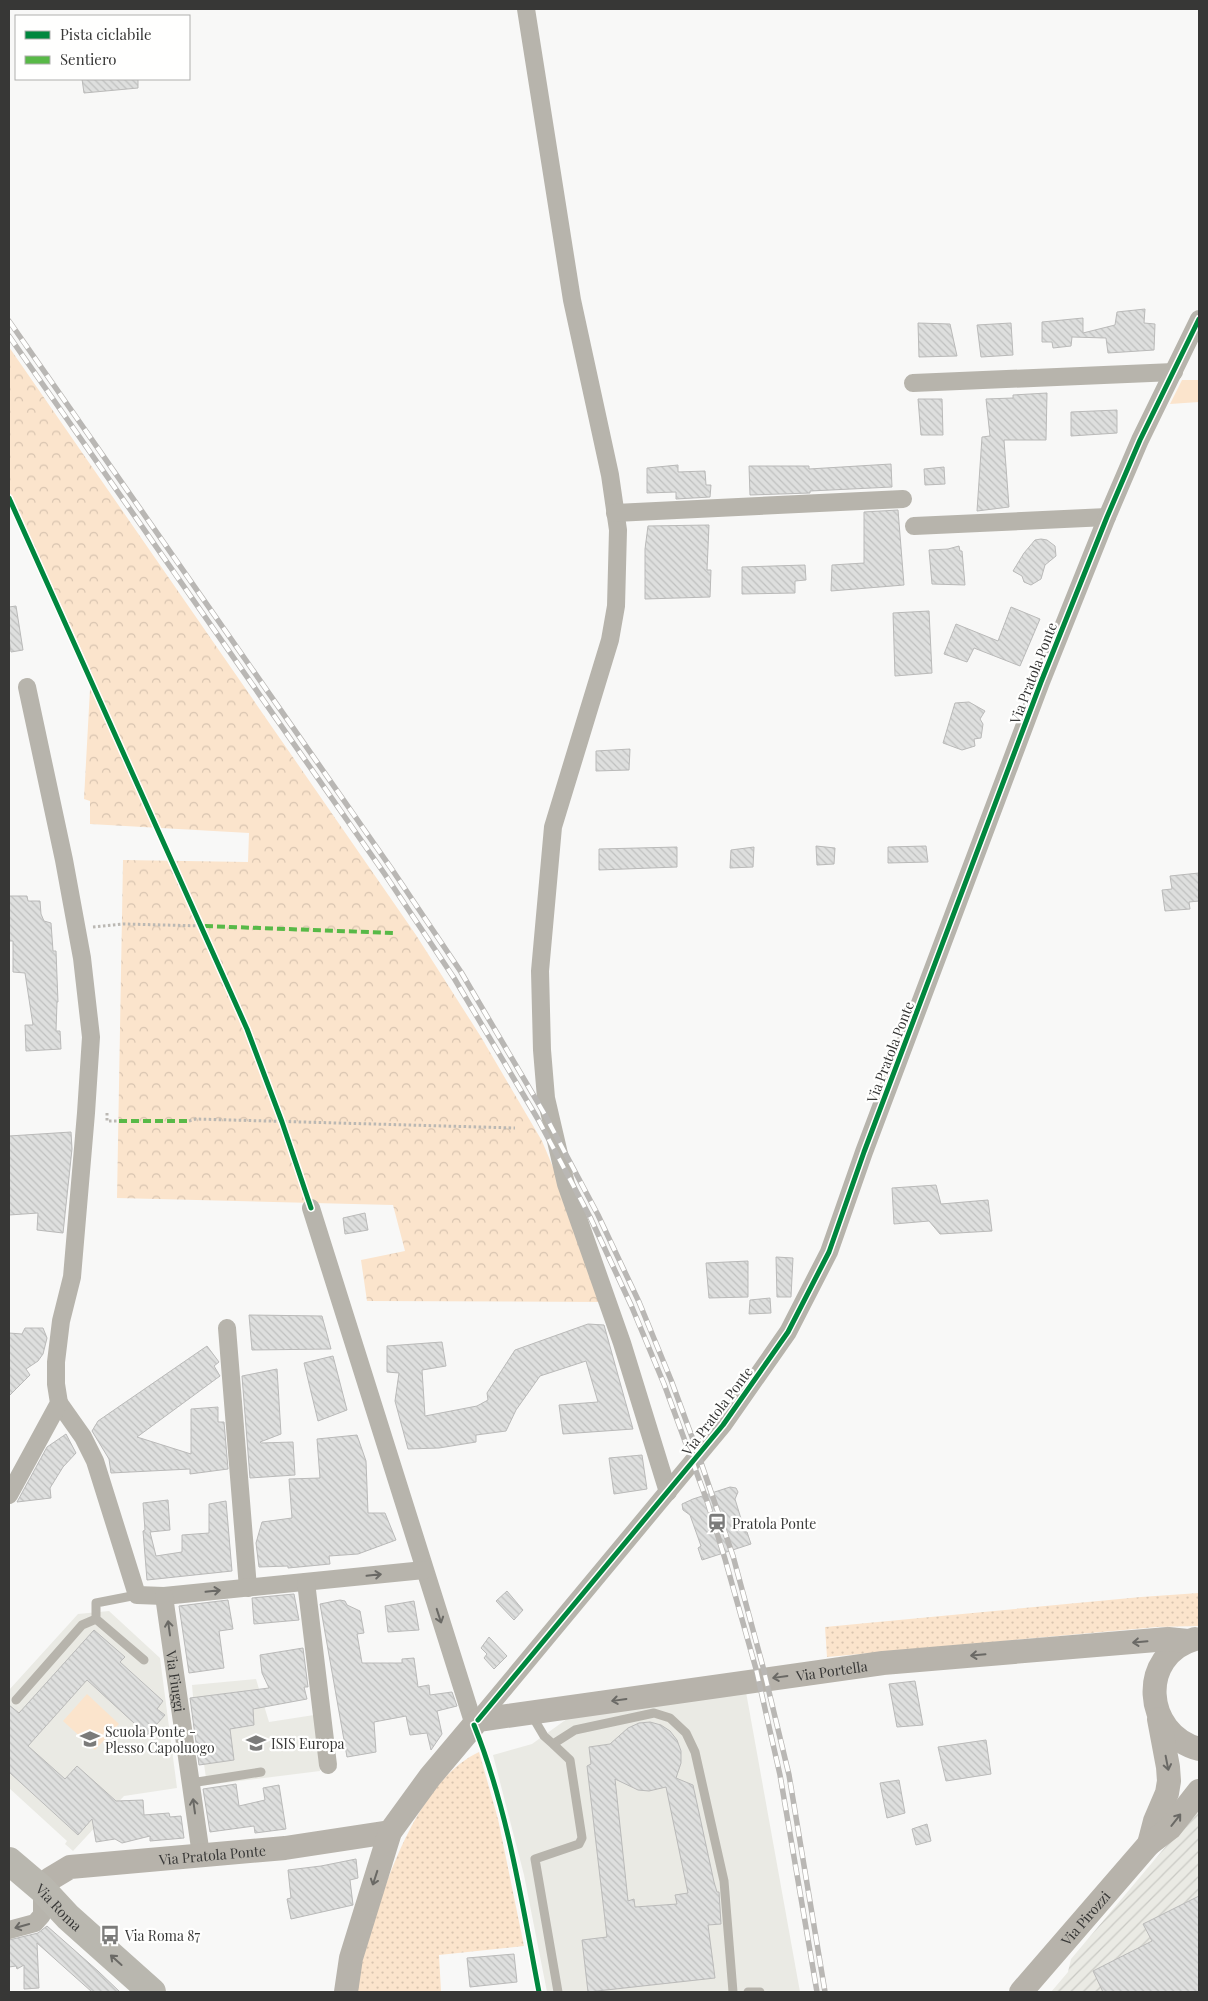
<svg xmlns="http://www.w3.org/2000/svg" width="1208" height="2001" viewBox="0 0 1208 2001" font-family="'Playfair Display',serif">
  <defs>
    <pattern id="industrial-furrows" width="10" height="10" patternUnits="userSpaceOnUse" patternTransform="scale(1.25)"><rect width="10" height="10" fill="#eaeae4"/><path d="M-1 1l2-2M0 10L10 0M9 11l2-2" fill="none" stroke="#c9c9c4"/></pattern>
    <pattern id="grass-dots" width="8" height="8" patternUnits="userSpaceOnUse" patternTransform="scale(1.25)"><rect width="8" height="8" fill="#fbe4cc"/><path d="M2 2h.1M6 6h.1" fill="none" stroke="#d8c4b0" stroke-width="1.8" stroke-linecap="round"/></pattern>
    <pattern id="park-crowns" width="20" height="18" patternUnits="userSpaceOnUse" patternTransform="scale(1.25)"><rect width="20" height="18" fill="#fbe4cc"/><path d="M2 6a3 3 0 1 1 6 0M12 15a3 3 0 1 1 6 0" fill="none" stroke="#d8c4b0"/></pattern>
    <pattern id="building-back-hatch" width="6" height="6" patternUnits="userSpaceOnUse" patternTransform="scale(1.25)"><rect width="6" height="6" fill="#dedfde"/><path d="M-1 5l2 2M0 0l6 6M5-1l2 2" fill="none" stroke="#bfc0bf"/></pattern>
  </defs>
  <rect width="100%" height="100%" fill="#f8f8f7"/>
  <path fill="#eaeae4" d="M109,1611L160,1658L177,1788L124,1796L73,1851L65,1844L67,1841L9,1788V1690L78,1614Z
    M256,1679L269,1722L314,1715L320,1771L207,1785L204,1764L199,1765L191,1698L193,1697L192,1685Z
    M746,1692L800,1992H547L524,1875L493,1755L532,1744L571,1716Z"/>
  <path fill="url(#industrial-furrows)" d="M1199,1807V1992H1051L1068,1972L1071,1959Z"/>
  <path fill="url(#grass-dots)" d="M1199,1593V1626L1157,1627L827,1657L825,1627L1141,1597Z
    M479,1752L498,1819L524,1946L439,1955L441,1991L354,1992C373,1920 407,1786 479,1752Z"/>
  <path fill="url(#park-crowns)" d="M9,347L416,935L481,1037L542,1141L563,1191L603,1302L367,1301L361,1260L405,1251L393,1205L117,1198L123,860L248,862L249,833L90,824V801L84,799L91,671L9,491Z"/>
  <path fill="#fbe4cc" d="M1182,380H1199V402L1170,404Z
    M87,1694L119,1724L95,1750L63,1721Z"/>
  <path fill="url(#building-back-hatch)" stroke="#babab9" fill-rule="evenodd" d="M82,79H138V88L84,93Z
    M1145,309L1144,323L1155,324L1154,350L1108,353L1106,338L1072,337L1071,346L1053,348L1052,342H1042V322L1083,318V333L1115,325L1117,312Z
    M918,323L950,324L957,356L919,357Z
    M1011,323L1013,355L981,357L977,325Z
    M1047,393L1046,440H1004L1009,507L977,511L982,437L990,436L986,399L1013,398V395Z
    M918,399H942L943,435H921Z
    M1117,410V433L1071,436V412Z
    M891,464L892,487L810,491V493L750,495L749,466H809V469Z
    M678,465V472L705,471L706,485H711L710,497L676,499V492L647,493V468Z
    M944,467L945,484L925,485L924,469Z
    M898,510L904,585L831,591L832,565L864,563V512Z
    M709,525L707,570H711L710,597L645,599V549L648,526Z
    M1041,539L1047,540L1055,546L1056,556L1045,565L1041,579L1031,585L1024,582L1022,576L1013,571L1024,553L1035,540Z
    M959,546L960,551H962L965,585L932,584L929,550L948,549Z
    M805,565L806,580L795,581V593L742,594V567Z
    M16,606L23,650L11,652L9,639V607Z
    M1011,607L1040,619L1020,666L974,648L967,662L944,654L956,624L998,641Z
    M929,611L932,673L895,676L893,613Z
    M969,702L985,711L980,719L983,724L981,738L974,739L975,746L962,750L943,743L955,703Z
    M630,749L629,770L596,771V751Z
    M816,846L835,848L834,864L817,865Z
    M926,846L928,862L888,863V847Z
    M677,847V867L599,870V849Z
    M754,847L753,867L730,868L731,850Z
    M1199,873V901L1189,902L1190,909L1165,911L1162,890L1172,889L1170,876Z
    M9,896H27L28,901H40L41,914L44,921L51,923L53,951H56L58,1002H57L56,1031H60L61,1049L26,1051L25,1025H33L25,973L13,972V941H9Z
    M71,1132L72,1149L63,1233L37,1230L38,1213L9,1215V1136Z
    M936,1185L941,1204L988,1200L992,1231L940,1234L929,1221L894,1224L892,1188Z
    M365,1213L368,1230L345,1234L343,1218Z
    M776,1257L793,1258L791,1297H777Z
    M748,1261V1297L709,1298L706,1263Z
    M770,1298L771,1313L749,1314L750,1300Z
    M249,1315L322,1316L331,1349L252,1350Z
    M588,1324L604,1325L633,1429L563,1434L559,1405L598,1402L586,1361L540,1376L516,1410L506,1431L476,1435V1442L439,1448L408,1449L395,1401L399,1373L387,1372V1346L442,1342L446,1366L422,1370L425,1416L477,1406L488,1400L487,1393L515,1350Z
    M25,1328H43L47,1338L43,1354L38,1361L26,1369L30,1375L9,1396V1333L22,1334Z
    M207,1346L219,1362L214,1366L220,1376L137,1437L191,1454V1409L218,1407V1422H224L228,1469L190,1474V1469L111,1473L109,1459L92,1431L98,1421Z
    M333,1356L347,1410L318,1421L304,1363Z
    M277,1369L281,1434L260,1442L261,1443L293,1442L295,1475L250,1478L242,1376Z
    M66,1434L76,1453L63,1467L50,1488L51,1498L17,1502L47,1447Z
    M357,1435L366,1461L368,1513H385L396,1540L358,1554L329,1556L330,1564L288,1568V1566L259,1567L256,1543L262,1522L292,1518L289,1479L320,1478L317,1439Z
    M642,1455L647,1489L614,1494L609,1458Z
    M730,1487L736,1488L738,1492L735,1499L745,1532H747L751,1544L702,1560L698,1548L701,1546L690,1515L683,1510L682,1504L693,1499Z
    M168,1500L170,1530L150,1532L156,1556L182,1552V1535L209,1533V1504L226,1501L232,1571L147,1580L143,1531L145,1530L143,1503Z
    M507,1591L523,1610L514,1620L496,1601Z
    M294,1594L299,1620L254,1624L252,1598Z
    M228,1600L233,1629L219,1631L224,1668L189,1673L179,1606Z
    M340,1600L345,1601L347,1605L360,1611L364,1633L357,1634L362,1663H402V1659L414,1658L418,1687L429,1685L430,1695L452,1692L457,1706L437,1711L442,1734L431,1750L427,1733L410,1735L406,1716L374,1722L376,1752L347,1757L320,1604Z
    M414,1601L419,1630L388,1632L385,1606Z
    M94,1630L125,1657L120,1662L163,1701L157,1709L165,1715L147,1735L87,1680L28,1746L65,1779L77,1766L116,1801L143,1800L144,1815L169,1813L170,1817L181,1816L184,1838L150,1841V1836L122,1843L115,1839L96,1842L92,1819L78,1835L9,1772V1705L19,1713Z
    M489,1637L507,1656L494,1669L484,1658L487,1654L481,1648Z
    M303,1648L308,1687H304L307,1699L253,1709L254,1725L230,1729L234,1760L199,1765L190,1698L269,1688L262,1673L260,1655Z
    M915,1681L923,1725L897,1727L889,1684Z
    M650,1722L661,1725L670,1731L677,1740L681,1751V1763L676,1778L693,1785L714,1882L717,1892H719L721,1924L708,1925L715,1978L588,1992L582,1940L607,1937L587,1766L591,1764L589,1747L610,1744L628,1728L639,1723ZM615,1779L638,1790L649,1791L666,1787L688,1893L675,1895L677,1904L635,1907L634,1899L628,1901Z
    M986,1740L991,1774L946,1781L938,1747Z
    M899,1780L905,1813L887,1818L880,1783Z
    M236,1784L239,1806L265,1800L263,1788L279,1785L286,1829L255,1833L254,1826L210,1832L203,1789Z
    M927,1824L931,1841L916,1845L912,1829Z
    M356,1859L358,1878L350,1880L353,1905L291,1919L287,1899L291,1898L288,1870L321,1866Z
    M1199,1896V1992H1103L1093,1971L1152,1941L1143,1924Z
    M47,1926L98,1971L120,1992H92L37,1943L39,1988L24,1989V1965L17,1969L16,1966L9,1967V1940L38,1933Z
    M514,1954L517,1982L470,1987L467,1958Z"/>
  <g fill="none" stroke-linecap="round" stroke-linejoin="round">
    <path stroke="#bbb8b3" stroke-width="3" stroke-dasharray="2.5 2.5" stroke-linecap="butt" d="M93,927L124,924L205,926
      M107,1113V1121H119
      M189,1121L196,1119L515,1128"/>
    <path stroke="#b7b4ac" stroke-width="9" d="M137,1595L96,1603V1619L144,1660
      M16,1700L82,1625L96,1619
      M531,1714L544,1736L553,1744
      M191,1783L261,1772
      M558,1992L535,1859L579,1844L582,1838L570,1760L553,1744L575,1730L654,1713L670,1718L686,1733L695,1752L724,1881L733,1992
      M748,1992H760"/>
    <g stroke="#b7b4ac" stroke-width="18">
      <path d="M526,9L572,300L610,475L618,530L616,606L610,640L553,827L540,971L542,1050L546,1098L566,1184L622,1343L668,1492"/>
      <path d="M913,383L1174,372"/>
      <path d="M615,513L903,499"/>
      <path d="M914,526L1107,517"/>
      <path d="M311,1208L474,1725"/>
      <path d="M227,1328L248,1588"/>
      <path d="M59,1403L83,1437L95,1461L137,1595L164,1596L424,1570"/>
      <path d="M9,1495L59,1403L56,1384V1362L61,1321L72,1277L86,1113L91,1037L82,958L64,860L27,687"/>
      <path d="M306,1582L328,1765"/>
      <path id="s1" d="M164,1596L201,1855"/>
      <path d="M478,1720L723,1425L788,1332L829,1252L864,1152L1041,682L1107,517L1140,440L1199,319"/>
      <path d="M9,1930L35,1923L42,1915V1889"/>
    </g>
    <g stroke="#b7b3ab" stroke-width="24">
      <path d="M1195,1639C1138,1655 1143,1734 1199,1749"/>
      <path d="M1149,1844L1155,1821L1167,1793L1169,1781L1168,1767L1159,1719"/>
      <path id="s2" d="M42,1889L50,1879L70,1867L285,1848L390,1832"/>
      <path id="s3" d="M346,1992L351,1958L390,1832L430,1777L478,1720L883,1663L1168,1639L1188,1641"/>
      <path id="s4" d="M1021,1992L1149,1844L1170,1828L1199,1791"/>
    </g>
    <path stroke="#b9b7af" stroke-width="28" id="s5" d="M9,1861L42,1889L68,1917L152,1992"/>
    <defs>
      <path id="rail" d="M9,321L391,868L461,972L544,1113L598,1215L639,1302L671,1380L695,1445L733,1556L763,1667L789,1775L825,1992
        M9,336L384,873L454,978L539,1121L590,1217L631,1305L664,1384L707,1501L725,1559L756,1669L780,1775L817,1992"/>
    </defs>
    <use href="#rail" stroke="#b9b7b4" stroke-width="5.5"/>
    <use href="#rail" stroke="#fffffe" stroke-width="4" stroke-dasharray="11" stroke-linecap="butt"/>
    <path stroke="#58b947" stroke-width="4" stroke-dasharray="8 4" stroke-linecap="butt" d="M205,926L394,933
      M119,1121H189"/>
    <defs>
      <path id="cycleway" d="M9,498L247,1029L282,1122L311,1208
        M478,1720L723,1425L788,1332L829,1252L864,1152L1041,682L1107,517L1140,440L1199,319
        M474,1725C508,1810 522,1903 539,1992"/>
    </defs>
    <use href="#cycleway" stroke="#fffffe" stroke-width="8"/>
    <use href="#cycleway" stroke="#00873e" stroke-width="5"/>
  </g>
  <defs><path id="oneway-shaft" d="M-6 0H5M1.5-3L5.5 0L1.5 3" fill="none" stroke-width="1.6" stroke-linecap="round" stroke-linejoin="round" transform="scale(1.25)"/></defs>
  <g stroke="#6a6965">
    <use href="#oneway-shaft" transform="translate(374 1575) rotate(-6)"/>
    <use href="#oneway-shaft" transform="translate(213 1591) rotate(-6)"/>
    <use href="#oneway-shaft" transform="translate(439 1616) rotate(72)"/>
    <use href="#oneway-shaft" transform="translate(169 1628) rotate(-98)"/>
    <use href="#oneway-shaft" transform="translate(1140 1642) rotate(175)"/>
    <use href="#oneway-shaft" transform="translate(978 1655) rotate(175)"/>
    <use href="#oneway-shaft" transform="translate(780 1677) rotate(172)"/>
    <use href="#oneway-shaft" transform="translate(619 1700) rotate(172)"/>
    <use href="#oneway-shaft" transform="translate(1167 1763) rotate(79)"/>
    <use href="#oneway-shaft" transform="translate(194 1806) rotate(-98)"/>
    <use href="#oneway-shaft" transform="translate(1176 1820) rotate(-52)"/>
    <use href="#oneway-shaft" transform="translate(375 1878) rotate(108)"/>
    <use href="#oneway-shaft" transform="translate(22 1926) rotate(164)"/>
  </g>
  <use stroke="#6b6a66" href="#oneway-shaft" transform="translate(116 1960) rotate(-138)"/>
  <defs>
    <symbol id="station-bare" viewBox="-9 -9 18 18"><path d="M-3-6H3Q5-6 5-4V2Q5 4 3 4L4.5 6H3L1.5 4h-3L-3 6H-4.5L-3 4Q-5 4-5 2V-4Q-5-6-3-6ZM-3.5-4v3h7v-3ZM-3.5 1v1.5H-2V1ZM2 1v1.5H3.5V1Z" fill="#7b7b7a" stroke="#fffffe" stroke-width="2.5" paint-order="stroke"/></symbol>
    <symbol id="school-bare" viewBox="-9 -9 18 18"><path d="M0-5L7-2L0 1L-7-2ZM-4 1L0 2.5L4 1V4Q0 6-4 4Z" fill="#7b7b7a" stroke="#fffffe" stroke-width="2.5" paint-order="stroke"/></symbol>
    <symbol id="bus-bare" viewBox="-9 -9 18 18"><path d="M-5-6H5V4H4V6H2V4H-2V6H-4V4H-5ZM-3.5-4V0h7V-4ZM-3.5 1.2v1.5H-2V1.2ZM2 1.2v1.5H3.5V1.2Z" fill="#7b7b7a" stroke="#fffffe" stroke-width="2.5" paint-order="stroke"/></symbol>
  </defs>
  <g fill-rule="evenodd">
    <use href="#station-bare" x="703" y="1509" width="28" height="28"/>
    <use href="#school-bare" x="76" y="1725" width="28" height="28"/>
    <use href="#school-bare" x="242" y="1729" width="28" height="28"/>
    <use href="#bus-bare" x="96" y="1921" width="28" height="28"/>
  </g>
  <g text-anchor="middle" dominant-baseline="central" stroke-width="4.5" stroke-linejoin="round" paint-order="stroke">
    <g font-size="14" fill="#373736" stroke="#fffffe">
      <text transform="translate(1033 673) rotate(-69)">Via Pratola Ponte</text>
      <text transform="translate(890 1052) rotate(-69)">Via Pratola Ponte</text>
      <text transform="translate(717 1411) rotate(-53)">Via Pratola Ponte</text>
      <text stroke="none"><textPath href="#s3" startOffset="666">Via Portella</textPath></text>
      <text stroke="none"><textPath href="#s1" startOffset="86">Via Fiuggi</textPath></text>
      <text stroke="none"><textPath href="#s2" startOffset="179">Via Pratola Ponte</textPath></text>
      <text stroke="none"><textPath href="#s5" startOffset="68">Via Roma</textPath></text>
      <text stroke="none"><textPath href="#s4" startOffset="98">Via Pirozzi</textPath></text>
    </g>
    <g font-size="14" fill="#373736" stroke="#fffffe" text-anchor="start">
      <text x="732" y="1523">Pratola Ponte</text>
      <text x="105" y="1731">Scuola Ponte -<tspan x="105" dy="16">Plesso Capoluogo</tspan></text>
      <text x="271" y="1743">ISIS Europa</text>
      <text x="125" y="1935">Via Roma 87</text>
    </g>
  </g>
  <rect width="1208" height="2001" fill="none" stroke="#373736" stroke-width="20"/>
  <rect x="15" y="15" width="175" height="65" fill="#fffffe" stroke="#afafae"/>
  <rect x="25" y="31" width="25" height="8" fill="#00873e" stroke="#afafae"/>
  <text x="60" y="40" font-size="15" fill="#373736">Pista ciclabile</text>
  <rect x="25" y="56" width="25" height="8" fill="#58b947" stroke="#afafae"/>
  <text x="60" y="65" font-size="15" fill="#373736">Sentiero</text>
</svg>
